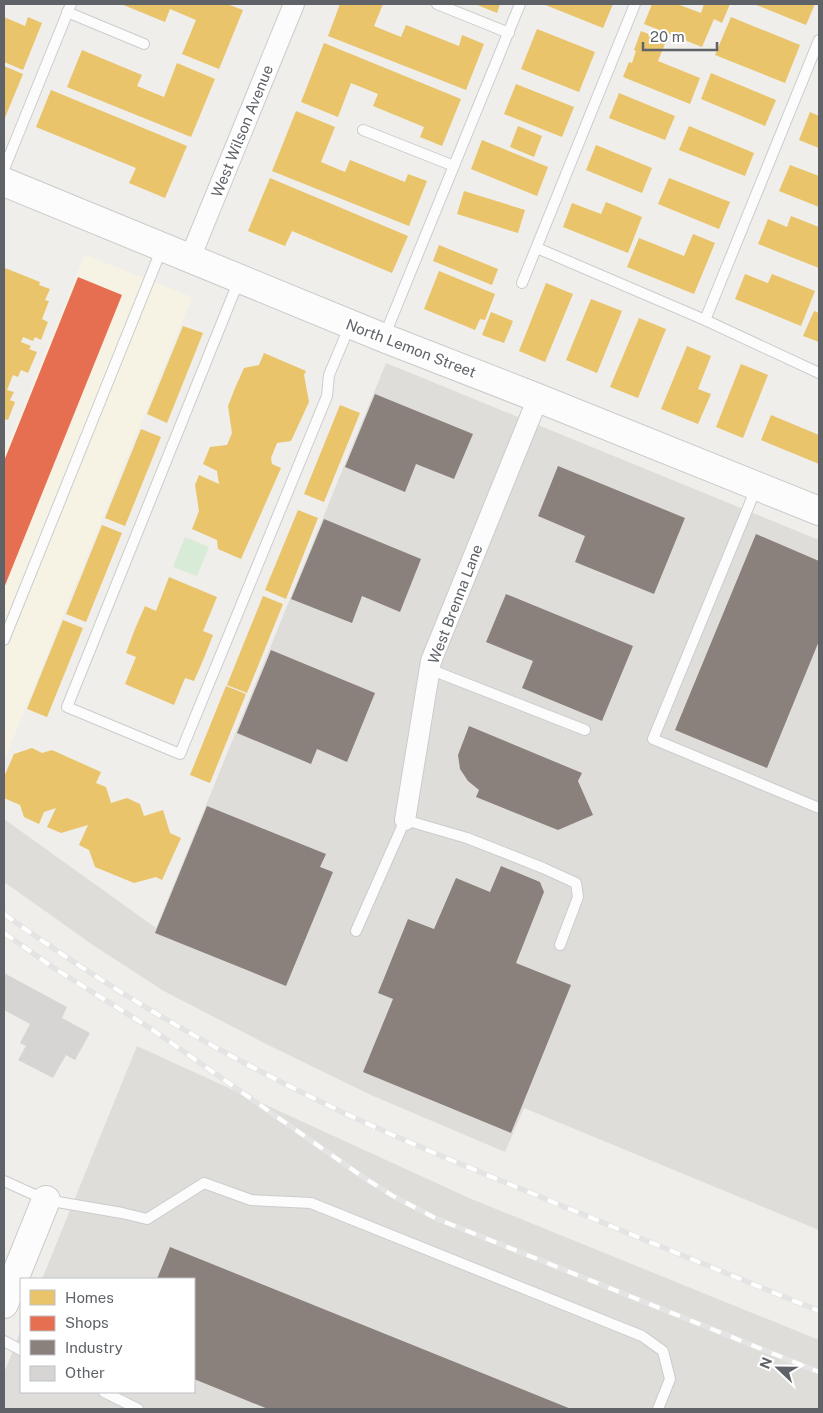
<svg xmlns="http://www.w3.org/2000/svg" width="823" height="1413" viewBox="0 0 823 1413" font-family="'Public Sans',sans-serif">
  <rect width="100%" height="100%" fill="#efeeea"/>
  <path fill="#f7f3e4" d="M85,255L192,297L4,761V455Z"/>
  <path fill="#dfddda" d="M386,363L819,540V1230L524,1108L505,1152L371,1095L264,1043L162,990L93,945L4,882V819L156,928Z
    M137,1046L469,1198L819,1340V1409H4V1373L21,1330V1392H194V1279H42Z"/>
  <path fill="#d8ebd6" d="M185,537L209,547L197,576L173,567Z"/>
  <path fill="#e9c46a" d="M121,4H227L243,10L219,69L182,54L196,20L170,9L165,22Z
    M340,4H383L374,26L401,37L406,25L459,46L462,35L484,44L466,90L328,36Z
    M475,4H500L497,13Z
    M543,4H613L603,28Z
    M652,4H677L701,13L704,4H730L722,23L714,19L702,47L644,24Z
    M754,4H815L806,25Z
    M4,17L25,26L28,17L42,23L23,70L4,62Z
    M731,17L800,45L785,83L715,55Z
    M537,29L595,52L579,92L521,69Z
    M641,31L666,41L658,61L700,78L690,104L623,77L629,62L632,63L636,51L634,50Z
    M324,43L461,99L442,146L420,137L424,127L373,106L378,94L351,83L338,117L301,102Z
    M82,50L142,75L137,86L164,97L177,63L215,79L191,137L67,87Z
    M4,66L23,74L4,120Z
    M711,73L776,100L765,126L701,99Z
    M516,84L574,107L562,137L504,114Z
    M51,90L187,146L165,198L129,183L136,168L36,127Z
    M619,93L675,116L665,140L609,118Z
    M296,111L335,127L321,162L345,172L350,160L405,182L408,174L427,181L409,226L272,171Z
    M810,112L819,116V148L799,140Z
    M518,126L542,136L534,157L510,147Z
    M689,126L754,153L745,176L679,150Z
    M482,140L548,167L537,196L471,169Z
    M596,145L652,168L642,193L586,170Z
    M790,165L819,176V207L779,191Z
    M270,178L408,236L392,273L292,231L285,246L248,231Z
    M669,178L730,202L719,229L658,204Z
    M464,191L525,210L518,233L457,214Z
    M606,202L642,217L628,253L563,227L572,203L601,214Z
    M791,216L819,227V268L758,244L768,219L787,227Z
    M693,234L715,243L694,294L627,267L639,238L684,256Z
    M439,245L498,269L492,285L433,261Z
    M5,268L40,282L39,285L50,289L45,300L49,301L42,319L48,322L41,340L35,337L33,341L23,337L21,342L31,346L29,349L37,352L28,373L21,370L18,377L13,375L7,390L14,392L10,400L15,402L8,420L4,419Z
    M439,271L495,294L485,320L480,319L475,330L424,309Z
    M745,274L768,283L772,274L815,291L801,326L735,299Z
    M546,283L573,294L545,362L519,351Z
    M591,299L622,311L597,373L566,360Z
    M814,311L819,313V342L803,336Z
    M491,312L513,321L504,343L482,335Z
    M639,318L666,329L638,398L610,387Z
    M183,326L203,333L167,423L147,414Z
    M687,346L711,356L698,389L711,394L698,424L661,409Z
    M264,353L306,371L304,375L309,402L291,441L277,443L271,458L272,464L281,468L241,559L218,549L217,540L192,529L199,511L195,485L199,475L219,484L217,471L203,464L210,447L227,445L232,433L228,406L235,388L244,368L259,365Z
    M741,364L768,375L743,438L716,427Z
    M340,405L360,413L324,502L304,494Z
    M771,415L819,435V464L761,440Z
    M141,429L161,437L125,526L105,518Z
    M298,510L318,518L286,599L265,590Z
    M102,525L122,533L86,622L66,614Z
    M169,577L217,597L203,631L213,635L204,658L194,681L185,678L174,705L125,684L136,657L126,653L135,629L145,606L156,611Z
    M263,596L283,604L247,693L227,685Z
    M63,620L83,628L47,717L27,709Z
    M226,686L246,694L210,783L190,775Z
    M32,748L42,753L52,750L101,772L96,783L106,787L111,803L127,798L140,804L144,816L163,810L170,833L181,838L162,880L156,877L134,883L95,867L89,850L79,845L88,825L61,833L47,827L56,808L44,812L39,824L24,817L20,805L4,798V777L14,754Z"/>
  <path fill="#e76f51" d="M78,277L122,295L4,588V461Z"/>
  <path fill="#8a817c" d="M375,394L473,434L454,479L416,464L405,492L345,467Z
    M558,466L685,518L654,594L575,562L585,536L538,516Z
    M324,519L421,559L400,612L362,596L352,623L291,599Z
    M756,534L819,561V641L767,768L675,730Z
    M506,594L633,646L602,721L522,688L533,661L486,642Z
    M271,650L375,693L347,762L317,749L311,764L237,733Z
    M469,726L582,773L578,781L593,815L558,830L476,797L479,790L468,781L460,769L458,755Z
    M207,806L326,854L320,867L333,872L286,986L155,933Z
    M501,866L540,882L544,892L516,963L571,985L511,1133L363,1072L393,999L378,993L408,919L434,929L456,878L490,892Z
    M170,1247L571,1409H268L194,1379V1279H157Z"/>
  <path fill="#d6d5d3" d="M4,973L67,1007L62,1018L90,1033L75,1060L66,1055L53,1078L18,1060L26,1046L20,1043L30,1024L4,1010Z"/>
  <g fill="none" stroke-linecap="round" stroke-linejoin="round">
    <defs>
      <path id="lane" d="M437,4L509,33
        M67,12L144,44
        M363,130L454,166
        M4,169L71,4
        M537,248L705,320L819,373
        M239,280L67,707L180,754L327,396L329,375L350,325
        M522,283L635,4
        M705,320L819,40
        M384,337L520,4
        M757,486L653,739L819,808
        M4,640L162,248
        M429,669L585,730
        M356,931L405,820L467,838L543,868L576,883L578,897L560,945
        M4,1181L46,1200L122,1213L147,1219L204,1183L251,1200L311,1203L642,1336L663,1351L670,1379L658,1409
        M4,1341L21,1350
        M104,1392L138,1409"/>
      <path id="street" d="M190,258L294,4
        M405,820L431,661L538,398"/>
      <path id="secondary" d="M4,182L384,338L538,398L819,511
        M4,1304L46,1200"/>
    </defs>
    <use href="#lane" stroke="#cbcccc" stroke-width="12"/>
    <use href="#street" stroke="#cbcccc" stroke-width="22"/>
    <use href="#secondary" stroke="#cacacb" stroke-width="30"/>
    <use href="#lane" stroke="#fdfcfc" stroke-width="10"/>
    <use href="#street" stroke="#fdfcfc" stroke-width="20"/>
    <use href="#secondary" stroke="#fdfcfc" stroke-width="28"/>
    <defs>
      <path id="rail" d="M4,914C108,989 222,1055 338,1110C403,1141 470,1168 536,1195C630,1234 725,1273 819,1311
        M4,933L54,968L150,1028L363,1177L393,1196L435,1218L819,1372"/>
    </defs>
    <use href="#rail" stroke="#e4e4e4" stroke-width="5.5"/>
    <use href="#rail" stroke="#fff" stroke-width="4" stroke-dasharray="11" stroke-linecap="butt"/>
  </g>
  <g text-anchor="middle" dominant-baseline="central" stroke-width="5" stroke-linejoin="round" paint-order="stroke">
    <g font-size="15" fill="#5f6368" stroke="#fff">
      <text transform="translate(242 131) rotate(-68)">West Wilson Avenue</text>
      <text transform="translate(411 348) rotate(21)">North Lemon Street</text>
      <text transform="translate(455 604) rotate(-69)">West Brenna Lane</text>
    </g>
  </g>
  <rect width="823" height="1413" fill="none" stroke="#5f6368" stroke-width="10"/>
  <rect x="20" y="1278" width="175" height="115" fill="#ffffff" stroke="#bfc1c3"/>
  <rect x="30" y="1290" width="25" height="15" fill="#e9c46a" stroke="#bfc1c3"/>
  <text x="65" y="1303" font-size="15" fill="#5f6368">Homes</text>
  <rect x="30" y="1316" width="25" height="15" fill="#e76f51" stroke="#bfc1c3"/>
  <text x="65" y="1328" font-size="15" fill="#5f6368">Shops</text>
  <rect x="30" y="1340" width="25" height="15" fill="#8a817c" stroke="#bfc1c3"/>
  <text x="65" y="1353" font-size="15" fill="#5f6368">Industry</text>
  <rect x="30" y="1366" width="25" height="15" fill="#d6d5d3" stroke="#bfc1c3"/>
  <text x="65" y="1378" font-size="15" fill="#5f6368">Other</text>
  <g transform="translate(778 1368) rotate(292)" stroke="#ffffff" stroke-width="4" paint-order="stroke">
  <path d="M0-4L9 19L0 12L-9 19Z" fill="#5f6368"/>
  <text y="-8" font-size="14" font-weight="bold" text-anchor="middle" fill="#5f6368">N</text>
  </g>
  <path d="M643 42v8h74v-8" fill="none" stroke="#5f6368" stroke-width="2.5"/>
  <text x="650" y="42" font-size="15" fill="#5f6368" stroke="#ffffff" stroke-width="4" paint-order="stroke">20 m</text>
</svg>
